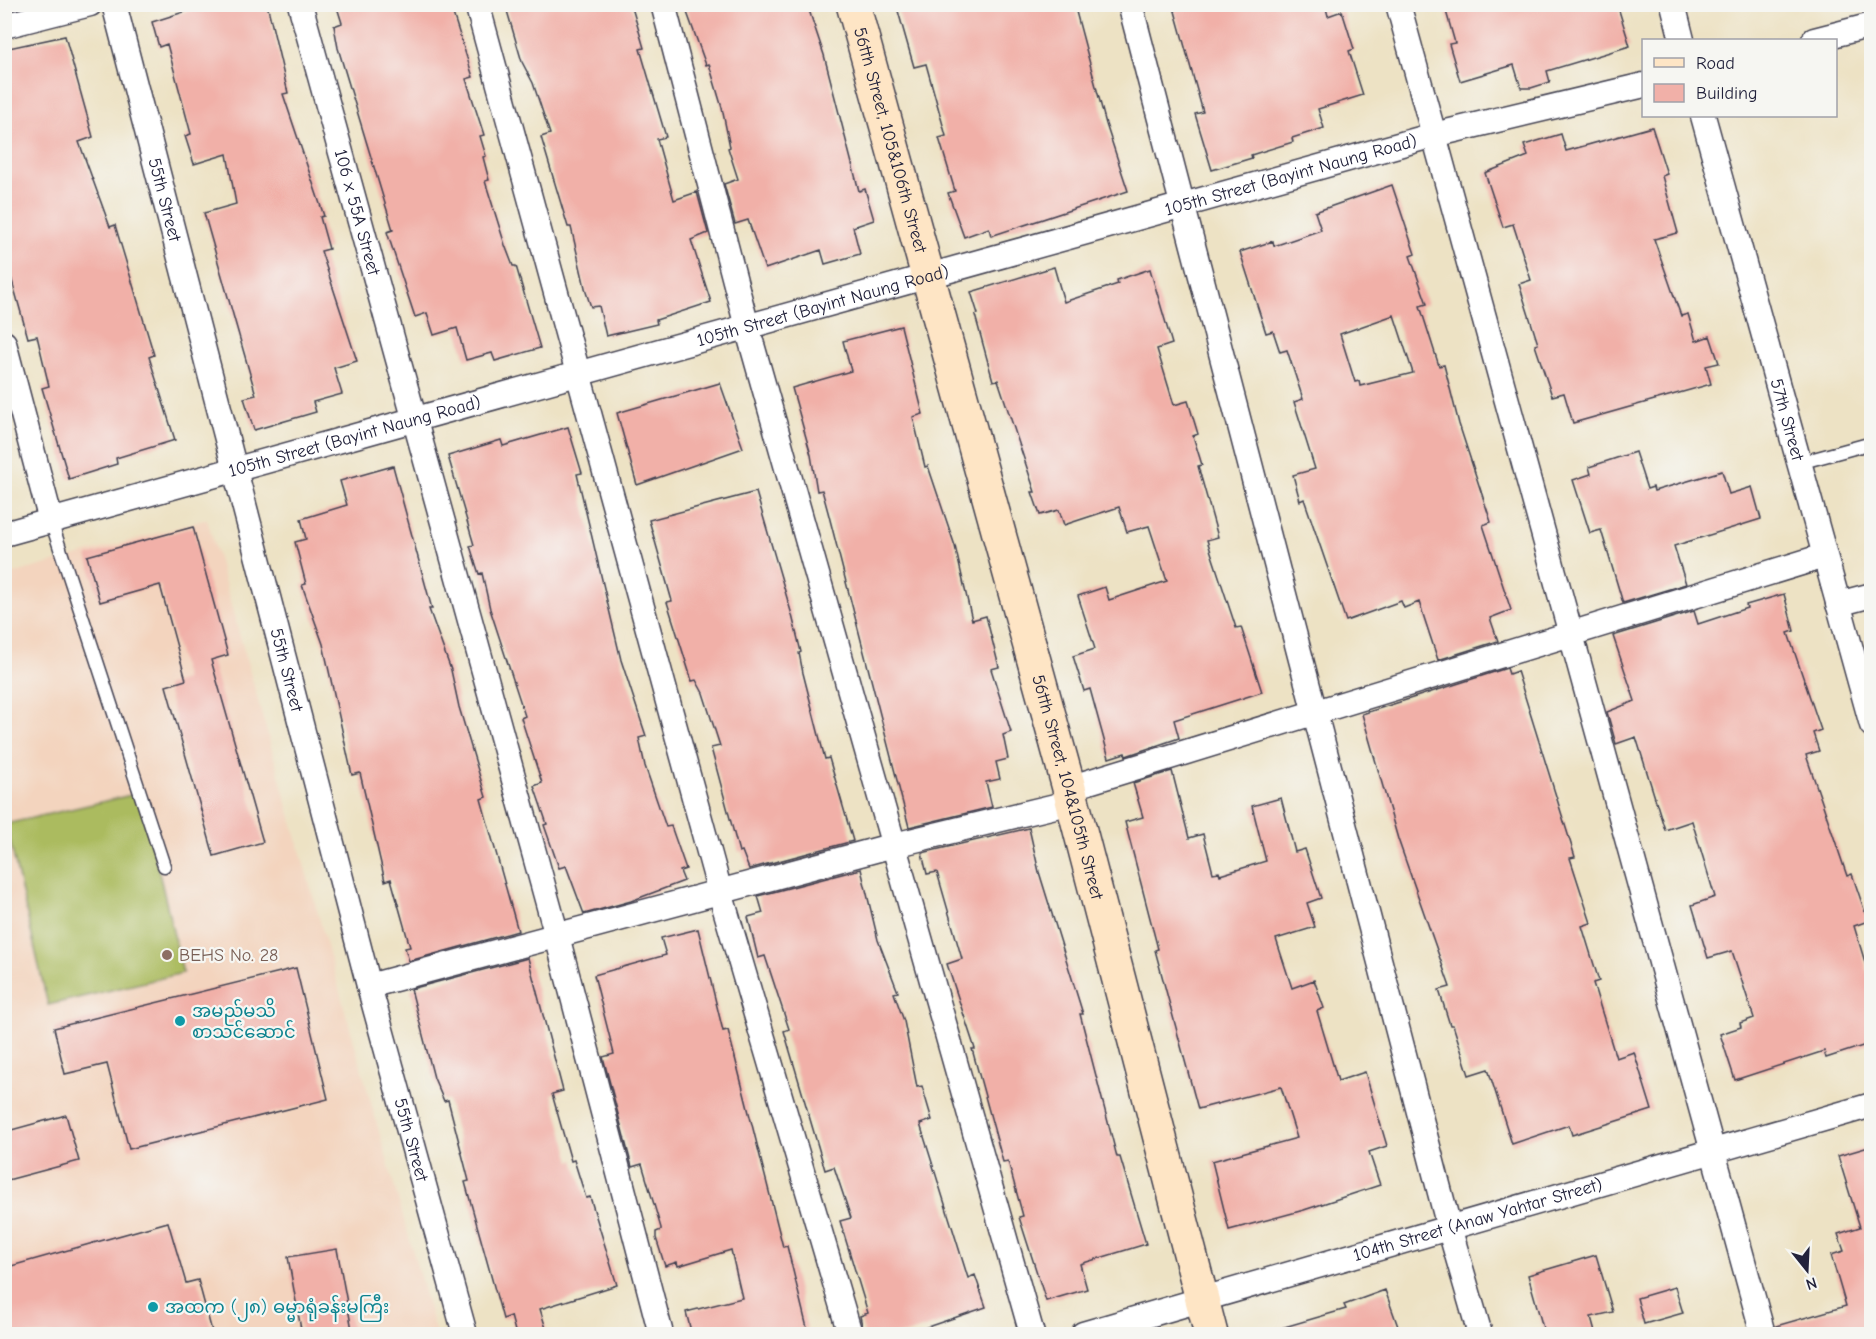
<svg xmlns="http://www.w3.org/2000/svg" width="1876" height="1339" viewBox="0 0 1876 1339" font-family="'Comic Neue','Noto Sans Myanmar',sans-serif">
  <rect width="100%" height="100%" fill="#f6f6f2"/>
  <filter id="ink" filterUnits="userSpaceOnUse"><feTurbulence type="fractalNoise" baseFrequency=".0167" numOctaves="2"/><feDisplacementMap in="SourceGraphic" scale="12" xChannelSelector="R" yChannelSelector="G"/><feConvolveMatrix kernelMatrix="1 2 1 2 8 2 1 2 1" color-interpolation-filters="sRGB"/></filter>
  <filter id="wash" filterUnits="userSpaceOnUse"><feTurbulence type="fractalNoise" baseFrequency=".008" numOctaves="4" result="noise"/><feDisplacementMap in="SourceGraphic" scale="24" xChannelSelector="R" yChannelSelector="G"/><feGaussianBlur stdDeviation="1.35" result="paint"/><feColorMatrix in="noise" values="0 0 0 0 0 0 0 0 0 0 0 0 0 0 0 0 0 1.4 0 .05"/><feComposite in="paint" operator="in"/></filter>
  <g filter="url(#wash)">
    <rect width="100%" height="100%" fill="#ede2c4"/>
    <path fill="#f3d4be" d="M207,519L436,1334H5V576Z"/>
    <path fill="#abbb5e" stroke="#666e4c" stroke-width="1.5" d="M140,793L183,973L48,1005L6,824Z"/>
    <g id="blocks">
      <path fill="#f1b0a8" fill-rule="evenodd" d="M209,4H267L288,93L283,94L324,216L320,217L329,249L321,251L357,361L334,368L342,394L313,402L316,412L254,430L244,398L256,395L204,213L236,204L227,154L194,164L185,136L191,134L167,44L159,47L152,22Z
        M336,4H450L473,77L466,79L484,135L480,136L486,156L483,157L489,180L485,181L505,245L513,266H516L540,348L495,361L492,353L466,360L457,328L434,335L427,313L415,317L387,232L393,230L338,48L334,26L342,23Z
        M505,4H631L644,48L640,49L666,137L657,139L674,200L697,192L708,233L691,240L711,302L656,320L657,324L606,336L599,306L591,307L586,292L571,227H568L541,137L550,134L533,83L522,62Z
        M684,4H807L824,55L859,191L865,189L874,220L853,227L860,254L825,264L821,250L765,269L748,220L735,224L724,184L738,179L728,148L730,147L722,108L709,64L706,65Z
        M896,4H1074L1106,124L1128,191L991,236L989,228L964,237L948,193L955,191L939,138L946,136L926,64L914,67Z
        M1173,4H1325L1328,16L1342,11L1354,49L1349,51L1363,95L1318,109L1324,128L1292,138L1293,142L1251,155L1252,158L1212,170L1195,114L1203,112Z
        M1444,4H1617L1630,46L1547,71L1550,82L1531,88H1521L1514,65L1460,81L1449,44L1455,43Z
        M65,36L93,137L79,142L110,227L115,225L154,355L149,357L175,440L116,458L117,464L69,479L42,388L49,386L37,336L28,338L4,252V49Z
        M1652,127L1667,174L1662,176L1678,233L1654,239L1681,316L1688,314L1696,341L1710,336L1719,363L1706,366L1711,384L1573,423L1564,393L1552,396L1535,345L1538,344L1519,284L1531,280L1513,224L1503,227L1485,173L1528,156L1524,145L1561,134L1566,151Z
        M1392,185L1415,254L1410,256L1427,304L1420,306L1439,366L1444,365L1459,424L1491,522L1483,525L1511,610L1490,618L1498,641L1438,660L1419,602L1404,608L1401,601L1346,621L1304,499L1300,501L1293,475L1315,469L1294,402L1303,399L1287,350L1280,352L1273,331L1266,333L1240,252L1273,241L1274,246L1321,230L1315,212ZM1394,315L1413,373L1360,386L1359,381L1355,382L1340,334Z
        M1054,267L1064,302L1118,284L1117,280L1150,269L1172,344L1157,349L1174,405L1188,401L1198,434L1193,436L1202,465L1198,466L1218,537L1207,540L1236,628L1241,627L1262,692L1174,720L1179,738L1126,756L1125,753L1109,758L1090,689L1084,691L1073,656L1095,649L1078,596L1105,587L1109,600L1167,581L1149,526L1127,532L1119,507L1064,525L1059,510L1040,515L1032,492H1035L998,380L993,381L975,315L978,314L971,292Z
        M901,326L923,414L913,417L925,467L928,466L955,546L972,620L986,616L999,667L991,669L1011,732L1003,735L1008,759L996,762L1000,779L986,782L992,807L909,827L828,512L822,490L817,491L811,455L792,388L851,371L843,341Z
        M720,383L743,448L637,485L617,413Z
        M568,427L582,473L577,474L621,660L646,736L639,738L645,766L666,827L671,826L686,869L680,871L684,881L631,901L584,914L566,866L559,868L544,825L547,824L534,786L542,783L521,718L525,716L490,609L482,573L479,574L470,546L474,545L448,456L501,440L503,446Z
        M1635,452L1647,489L1653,487L1654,491L1722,471L1729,494L1752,487L1761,519L1674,546L1686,584L1623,603L1601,530L1590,533L1573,480L1591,474L1589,467Z
        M393,466L432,609H429L451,670L459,707L486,797L481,799L518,931L409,961L405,948L410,947L391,879L385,881L360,773L352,775L323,644L302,585L306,584L295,542L306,539L301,519L347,505L340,481Z
        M756,492L792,615L801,652L799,653L803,673L825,759L829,758L853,841L749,869L742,851L739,852L711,748L720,746L703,693L696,680L692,681L667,602L672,601L649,520Z
        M193,527L228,655L211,660L263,842L214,856L166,686L186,680L160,585L100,602L87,556Z
        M1784,594L1794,631L1788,633L1821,730L1813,733L1819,751L1806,755L1847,876L1852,874L1868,921L1854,926L1872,985V1043L1826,1058L1824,1051L1735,1080L1720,1034L1741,1027L1740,1023L1754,1018L1732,951L1708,958L1692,905L1715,897L1692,821L1665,830L1636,737L1616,744L1607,712L1635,701L1613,636L1694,611L1698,624L1747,608L1746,605Z
        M1507,668L1509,674L1517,671L1575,857L1570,858L1591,923L1582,926L1599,981L1593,983L1616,1058L1634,1052L1652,1110L1572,1135L1569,1125L1512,1144L1488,1069L1469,1075L1453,1025H1450L1439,990L1450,987L1398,839L1362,714Z
        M1172,771L1189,838L1203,834L1213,873L1219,872L1220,875L1266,861L1252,806L1281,798L1295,852L1305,849L1321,898L1307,903L1315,927L1276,939L1292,988L1314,980L1324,1008L1317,1011L1338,1081L1365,1072L1387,1146L1369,1152L1380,1185L1304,1210L1229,1230L1212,1161L1297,1138L1281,1087L1198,1109L1155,950L1158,949L1125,822L1143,817L1133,783Z
        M1029,828L1039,872L1083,1014H1080L1117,1157H1120L1146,1244L1080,1264L1087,1289L1046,1301L1019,1217L1023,1216L1008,1161L1003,1162L972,1049H975L947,964L962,959L937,872L927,874L922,853Z
        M861,869L878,940L898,992L894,993L904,1021L917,1087L922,1086L932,1120L920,1124L968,1278L975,1275L986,1307L904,1335H864L860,1316L868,1313L840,1221L851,1218L834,1167L825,1170L784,1031L789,1029L765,956L758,958L748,917L763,913L758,896Z
        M698,929L723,1031L728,1030L783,1247L787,1246L807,1328L781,1335H692L686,1312L742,1298L731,1250L678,1266L677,1262L665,1266L656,1238V1232L661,1230V1228L642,1164L632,1167L603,1057L614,1054L594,975L666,955L661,938Z
        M528,958L563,1091L552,1094L571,1161L574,1160L586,1198L590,1197L617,1285L540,1309L548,1335H516L511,1316L503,1319L465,1182L469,1181L448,1100L444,1101L434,1078L411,989Z
        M296,968L328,1099L129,1149L107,1064L65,1074L54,1028Z
        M66,1115L79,1161L4,1181V1132Z
        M1872,1146V1335H1777L1776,1326L1846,1306L1831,1255L1844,1251L1838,1234L1860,1227L1838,1156Z
        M168,1222L186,1283L198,1280L213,1335H4V1268Z
        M337,1249L353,1335H302L288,1257Z
        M1596,1255L1613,1312L1591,1317L1596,1335H1545L1528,1275Z
        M1675,1287L1683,1313L1644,1324L1637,1298Z
        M1385,1290L1401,1335H1282L1281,1328L1346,1309L1344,1305Z"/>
    </g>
  </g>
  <g filter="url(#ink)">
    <use href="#blocks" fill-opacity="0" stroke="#403f50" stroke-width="1.5"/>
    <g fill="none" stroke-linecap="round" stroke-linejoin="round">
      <defs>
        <path id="lane" d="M1799,463L1872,443
          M51,521L164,866"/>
        <g id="street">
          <path id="s1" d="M114,4L369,986L465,1334"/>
          <path id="s2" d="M300,4L557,936L661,1334"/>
          <path d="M477,4L720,892L850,1334"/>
          <path d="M663,4L747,327L1032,1334"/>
          <path d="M1130,4L1449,1227L1480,1334"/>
          <path d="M1398,4L1763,1334"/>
          <path d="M1673,4L1682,40"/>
          <path d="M4,26L90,4"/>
          <path d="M1814,40L1872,25"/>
          <path id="s3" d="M1703,116L1872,725"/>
          <path d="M4,343L51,521"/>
          <path id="s4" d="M4,534L1434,135L1644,85"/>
          <path d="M1838,604L1872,595"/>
          <path d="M1069,788L1824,556"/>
          <path d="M369,986L894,845L1072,802"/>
          <path id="s5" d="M1083,1334L1872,1105"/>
        </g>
        <g id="secondary">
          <path id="s6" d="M853,4L1069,788L1211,1334"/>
        </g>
      </defs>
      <use href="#lane" stroke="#403f50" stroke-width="15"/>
      <use href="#street" stroke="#403f50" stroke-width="27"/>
      <use href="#secondary" stroke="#403f50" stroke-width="36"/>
      <use href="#lane" stroke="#fff" stroke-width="12"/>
      <use href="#street" stroke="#fff" stroke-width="24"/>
      <use href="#secondary" stroke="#fee5c5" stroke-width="33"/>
    </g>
  </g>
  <circle fill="#8d6e63" stroke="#f6f6f2" stroke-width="2" cx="167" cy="955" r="6"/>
  <g fill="#0f9aa8" stroke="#f6f6f2" stroke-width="2">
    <circle cx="180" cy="1021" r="6"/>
    <circle cx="153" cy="1307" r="6"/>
  </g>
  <g text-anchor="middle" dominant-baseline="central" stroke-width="4.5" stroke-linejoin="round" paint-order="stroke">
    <g font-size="18" fill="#22223b" stroke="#f6f6f2">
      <text stroke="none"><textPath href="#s6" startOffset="141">56tth Street, 105&amp;106th Street</textPath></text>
      <text stroke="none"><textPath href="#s4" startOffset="1336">105th Street (Bayint Naung Road)</textPath></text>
      <text stroke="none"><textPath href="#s1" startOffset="202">55th Street</textPath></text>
      <text stroke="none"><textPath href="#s2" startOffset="216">106 x 55A Street</textPath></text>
      <text stroke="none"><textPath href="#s4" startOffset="850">105th Street (Bayint Naung Road)</textPath></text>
      <text stroke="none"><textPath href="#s3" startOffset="315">57th Street</textPath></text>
      <text stroke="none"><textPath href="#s4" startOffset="364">105th Street (Bayint Naung Road)</textPath></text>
      <text stroke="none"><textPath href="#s1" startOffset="688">55th Street</textPath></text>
      <text stroke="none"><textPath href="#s6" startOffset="812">56tth Street, 104&amp;105th Street</textPath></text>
      <text stroke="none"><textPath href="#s1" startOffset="1174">55th Street</textPath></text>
      <text stroke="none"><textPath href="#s5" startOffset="411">104th Street (Anaw Yahtar Street)</textPath></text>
    </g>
    <g font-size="18" fill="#785e54" stroke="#f6f6f2" text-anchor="start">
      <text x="179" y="955">BEHS No. 28</text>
    </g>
    <g font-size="18" fill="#0d838f" stroke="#f6f6f2" text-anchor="start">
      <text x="192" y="1011">အမည်မသိ<tspan x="192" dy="21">စာသင်ဆောင်</tspan></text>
      <text x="165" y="1307">အထက (၂၈) ဓမ္မာရုံခန်းမကြီး</text>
    </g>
  </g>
  <rect width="1876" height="1339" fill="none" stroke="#f6f6f2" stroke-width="24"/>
  <rect x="1642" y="39" width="195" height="78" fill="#f6f6f2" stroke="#a1a1a9" stroke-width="1.5"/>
  <rect x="1654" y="58" width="30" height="9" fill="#fee5c5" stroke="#a1a1a9" stroke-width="1.5"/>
  <text x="1696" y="69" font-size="18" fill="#22223b">Road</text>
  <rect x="1654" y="84" width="30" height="18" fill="#f1b0a8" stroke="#a1a1a9" stroke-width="1.5"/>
  <text x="1696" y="99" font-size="18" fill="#22223b">Building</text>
  <g transform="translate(1807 1270) rotate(162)" stroke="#f6f6f2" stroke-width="4.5" paint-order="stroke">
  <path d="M0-4.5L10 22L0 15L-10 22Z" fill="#22223b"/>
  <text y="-9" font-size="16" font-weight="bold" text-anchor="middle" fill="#22223b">N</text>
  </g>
</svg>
